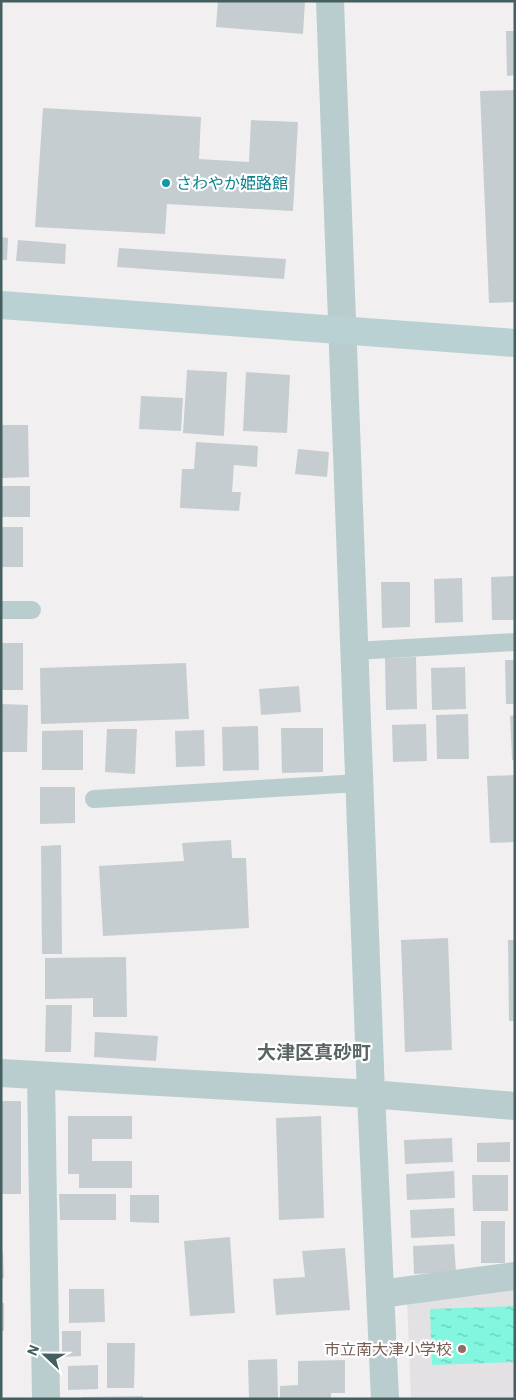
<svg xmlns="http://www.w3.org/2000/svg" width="516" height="1400" viewBox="0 0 516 1400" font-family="'IBM Plex Sans','Noto Sans JP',sans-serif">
  <defs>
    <pattern id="water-ripples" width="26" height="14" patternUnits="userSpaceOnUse" patternTransform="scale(1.25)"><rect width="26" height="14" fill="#82f6de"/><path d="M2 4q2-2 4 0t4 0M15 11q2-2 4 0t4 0" fill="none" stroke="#6ccab7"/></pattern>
  </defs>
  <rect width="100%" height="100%" fill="#f2eff0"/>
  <path fill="#e3e1e3" d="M515,1284V1399H411L407,1299Z"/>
  <path fill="url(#water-ripples)" d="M515,1306V1362L432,1365L430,1309Z"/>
  <path fill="#c6cdd0" d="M218,1H305L303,34L216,27Z
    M506,31H515V75L507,76Z
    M515,90V302L489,303L480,91Z
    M43,108L201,117L199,159L249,162L251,120L298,122L293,211L167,204L165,234L35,227Z
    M1,237L8,238L7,260H1Z
    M18,240L66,244L65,264L16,261Z
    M119,248L286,259L284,279L117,267Z
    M187,370L227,372L224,436L183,433Z
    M246,372L290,375L287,433L243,431Z
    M141,396L183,398L181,431L139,429Z
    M1,425H28L29,477L1,478Z
    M196,442L258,446L257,467L234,465L232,492H241L239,511L180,508L182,469H194Z
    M298,449L329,452L327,477L295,474Z
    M1,486H30V517H1Z
    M1,527H23V567H1Z
    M515,576V620H492L491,577Z
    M462,578L463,622L435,623L434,579Z
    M381,582H410V627L382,628Z
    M1,643H23V690H1Z
    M416,657L417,709L386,710L385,658Z
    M505,660H515V704H506Z
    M186,663L189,719L41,724L40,668Z
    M465,667L466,709L432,710L431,668Z
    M299,686L301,712L261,715L259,689Z
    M1,704L28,705L27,752H1Z
    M468,714L469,759H437L436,715Z
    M515,715V760H512L510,716Z
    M426,724L427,761L393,762L392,725Z
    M258,726L259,770L223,771L222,727Z
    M281,728H323V772L282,773Z
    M107,729H137L135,774L105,772Z
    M83,730V770H42V731Z
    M204,730L205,766L176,767L175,731Z
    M515,775V842L490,843L487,776Z
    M40,787H75V823L40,824Z
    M231,840L232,858H246L249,928L103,936L99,866L184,861L182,843Z
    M61,845L62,954H42L41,846Z
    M448,938L452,1050L405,1052L401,940Z
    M508,940H515V1021H509Z
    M126,957L127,1017H93V998L45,999V958Z
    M46,1005H72L71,1052H45Z
    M95,1032L158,1036L156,1061L94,1057Z
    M1,1101H21V1194H1Z
    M68,1116H132V1139H92V1161H132V1188H79V1174H68Z
    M321,1116L324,1218L279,1220L276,1118Z
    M452,1138L453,1162L405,1164L404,1140Z
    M510,1142V1162H477V1143Z
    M454,1171L455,1198L407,1200L406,1174Z
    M472,1175H508V1211H473Z
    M59,1194H116V1220H60Z
    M130,1195H159V1223L130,1222Z
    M454,1208L455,1236L411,1238L410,1210Z
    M481,1221H505V1263H481Z
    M230,1237L235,1313L190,1316L184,1241Z
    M454,1244L456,1272L414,1274L413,1246Z
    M345,1248L350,1310L276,1315L273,1279L305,1277L302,1251Z
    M1,1252H3L4,1278H1Z
    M69,1289H104L105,1322L69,1323Z
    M1,1303H4V1331H1Z
    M62,1331H81V1356L62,1357Z
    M107,1343H135L134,1388H107Z
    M277,1359L278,1399H249L248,1360Z
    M345,1360V1393H331V1399H280V1386L298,1385V1361Z
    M98,1365V1389L68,1390V1366Z
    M143,1396V1399H81V1397Z"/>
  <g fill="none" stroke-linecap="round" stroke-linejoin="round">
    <path stroke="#b9cdce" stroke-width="18" d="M1,610H32
      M354,651L515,642
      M94,799L359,783"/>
    <path stroke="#b9cdce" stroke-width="28" d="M330,1L371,1094L385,1399
      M1,1073L371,1094L515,1106
      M41,1076L46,1399
      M380,1294L515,1276"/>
    <path stroke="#b9d1d3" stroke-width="28" d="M1,305L515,343"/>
  </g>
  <circle fill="#0f9aa8" stroke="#fff" stroke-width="2" cx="166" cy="183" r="5"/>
  <circle fill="#8d6e63" stroke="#fff" stroke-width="2" cx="462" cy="1349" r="5"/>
  <g text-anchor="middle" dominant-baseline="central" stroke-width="4.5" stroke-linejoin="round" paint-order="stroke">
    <g font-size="16" fill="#0d838f" stroke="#fff" text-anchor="start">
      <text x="176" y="183">さわやか姫路館</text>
    </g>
    <g font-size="16" fill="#785e54" stroke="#fff" text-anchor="end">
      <text x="452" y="1349">市立南大津小学校</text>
    </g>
    <g font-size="19" font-weight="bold" fill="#5b6465" stroke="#fff">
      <text x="314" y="1052">大津区真砂町</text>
    </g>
  </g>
  <rect width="516" height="1400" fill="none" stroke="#455e5f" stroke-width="5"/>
  <g transform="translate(45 1355) rotate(292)" stroke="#ffffff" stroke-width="4" paint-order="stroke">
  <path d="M0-4L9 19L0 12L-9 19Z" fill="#455e5f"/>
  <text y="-8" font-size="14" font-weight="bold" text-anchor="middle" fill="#455e5f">N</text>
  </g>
</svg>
